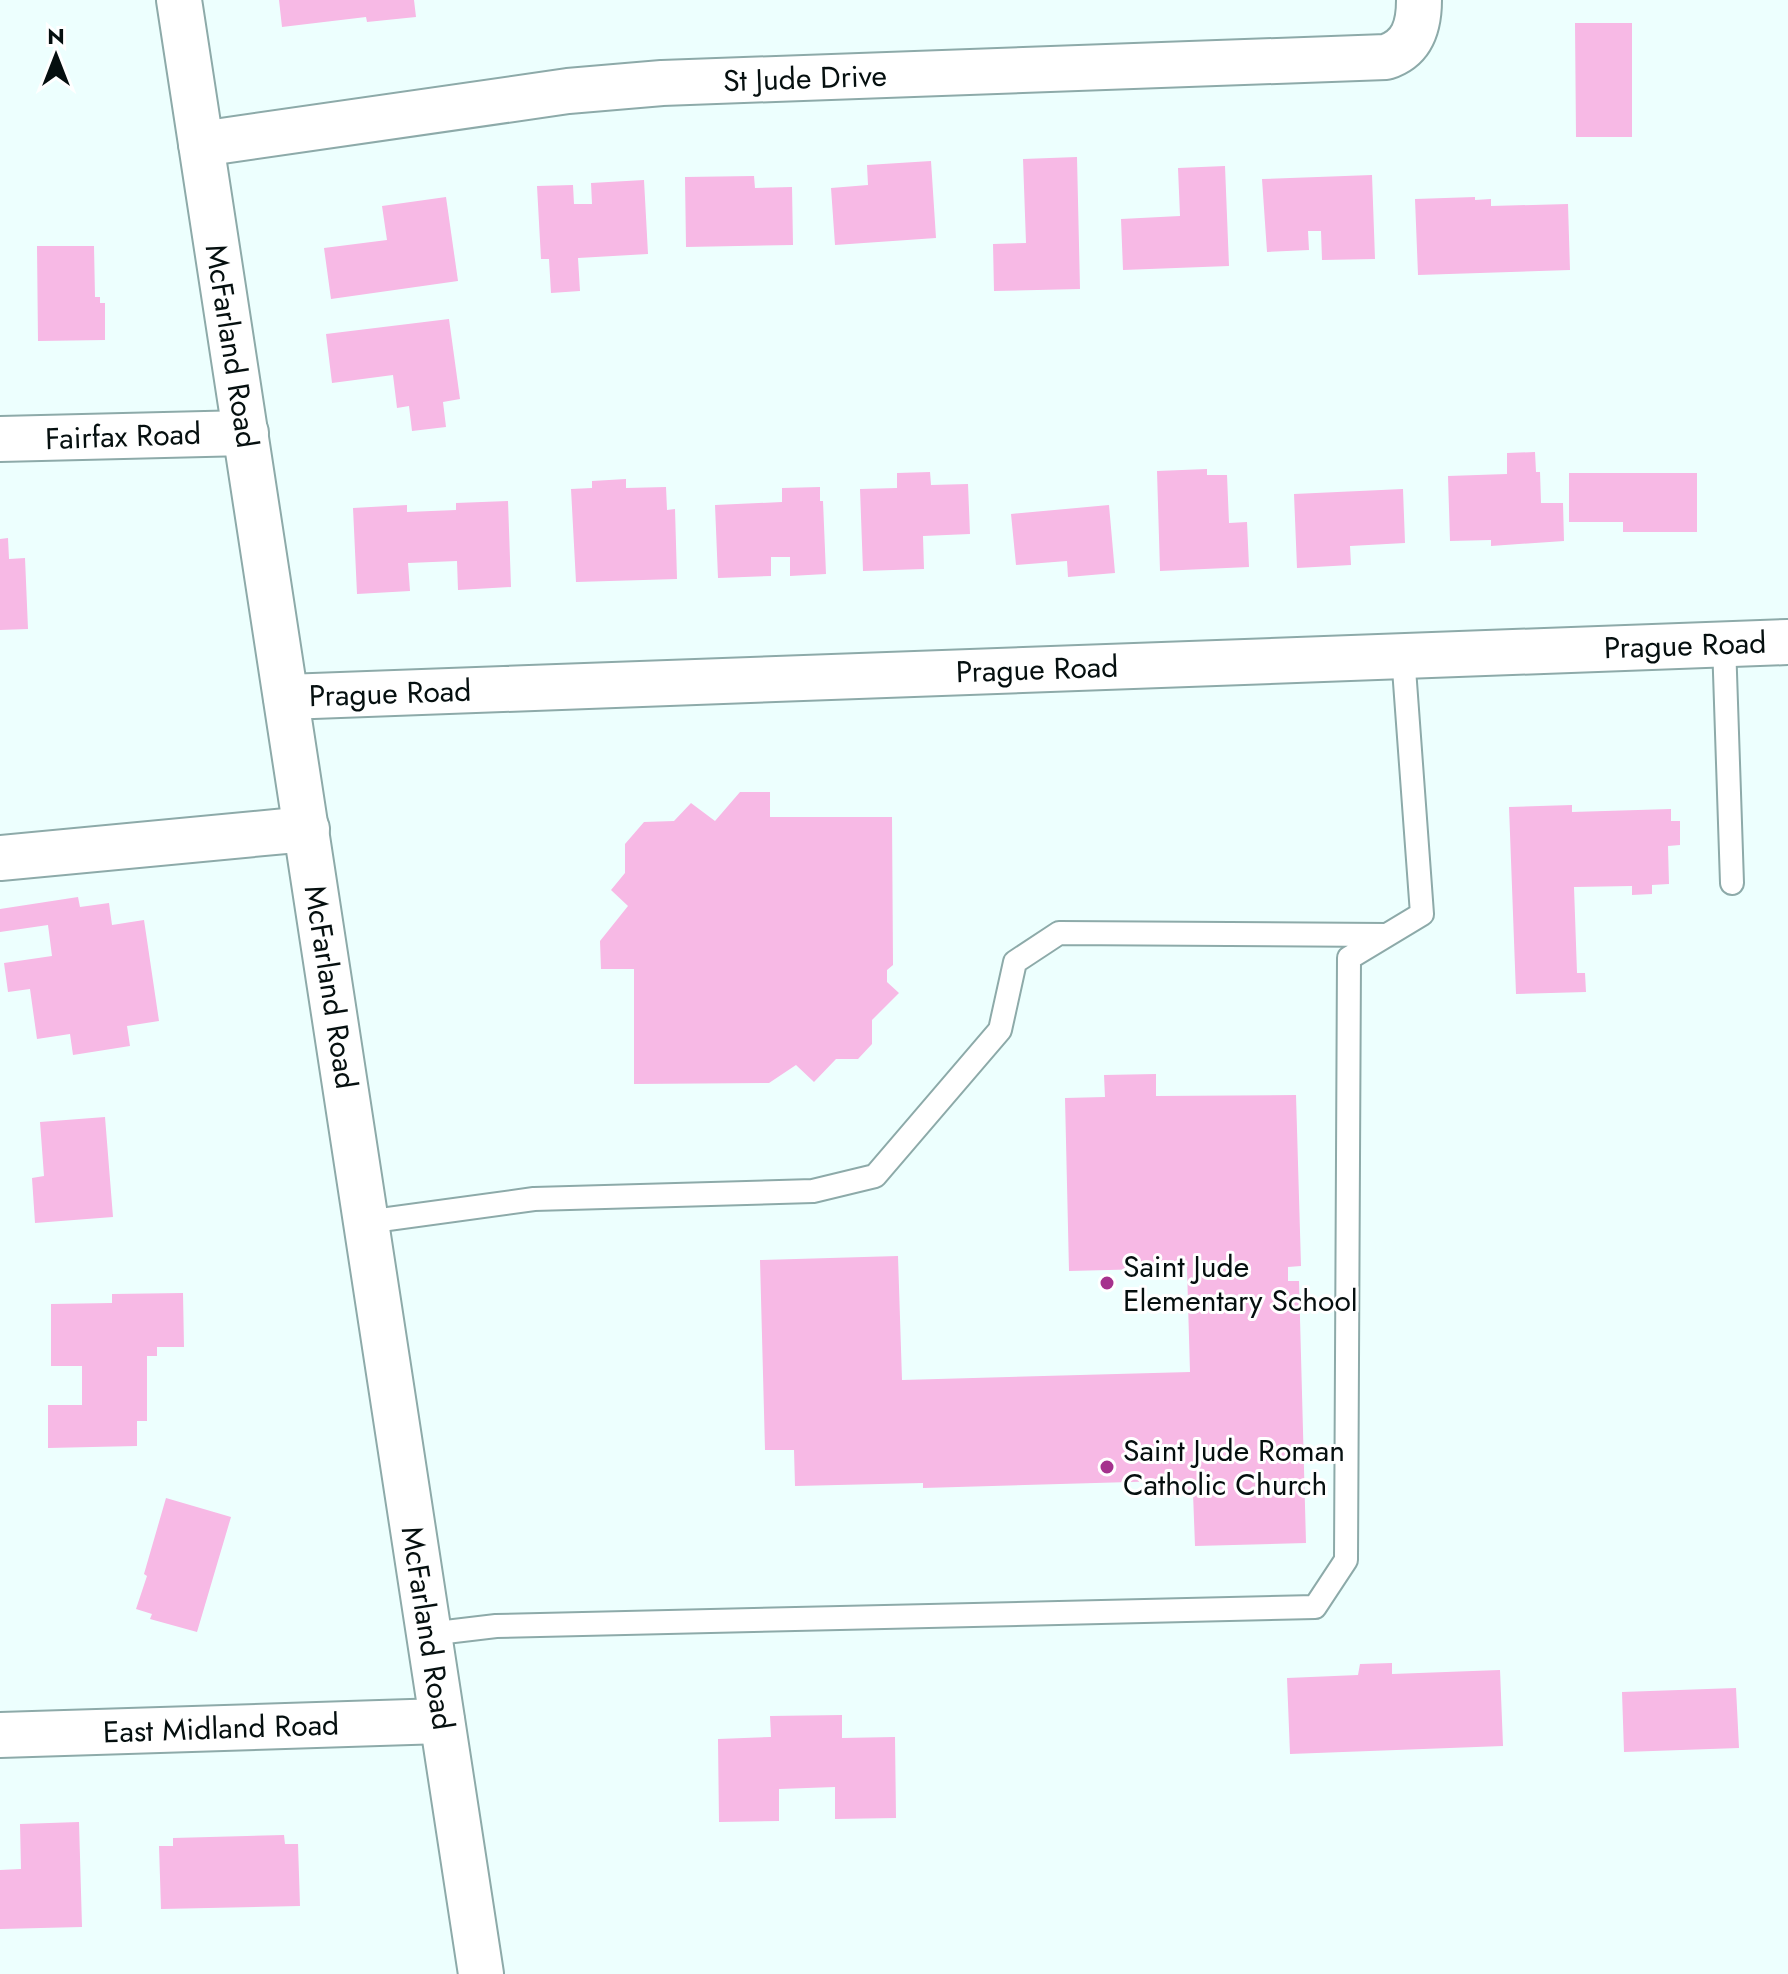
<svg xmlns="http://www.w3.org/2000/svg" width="1788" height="1974" viewBox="0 0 1788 1974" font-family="Jost,sans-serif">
  <rect width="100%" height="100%" fill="#edfffe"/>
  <path fill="#f7b9e5" d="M279,0H414L416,17L367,22L366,17L282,27Z
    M1575,23H1632V137H1576Z
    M1077,157L1080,289L994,291L993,244L1026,243L1023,159Z
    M931,161L936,238L835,245L831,188L868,185L867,165Z
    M1225,166L1229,266L1123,270L1121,219L1180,216L1178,168Z
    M1372,175L1375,259L1322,260L1321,231H1308L1309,250L1267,252L1262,179Z
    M754,176L755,188L792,187L793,245L686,247L685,177Z
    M644,180L648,254L578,258L580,291L551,293L549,259H541L537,186L573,185L574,204H592L591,183Z
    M446,197L458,281L331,299L324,248L387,240L382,206Z
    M1475,197V200L1491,199V206L1568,204L1570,270L1418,275L1415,199Z
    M37,246H94L95,297H100V303H105V340L38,341Z
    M449,319L460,399L443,402L446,427L412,431L409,406L397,408L393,375L332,383L326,334Z
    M1535,452L1536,472H1540L1541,503H1563L1564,541L1491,546V540L1450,541L1448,476L1507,474V453Z
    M1207,469V475H1227L1229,523L1247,522L1249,567L1160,571L1157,471Z
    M930,472L931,485L968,484L970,534L923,536L924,569L863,571L860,489L897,488V473Z
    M1569,473H1697V532H1623V522H1569Z
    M626,479V488L666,487L667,510L675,509L677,579L576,582L571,489L592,488V481Z
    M820,487V501H823L826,574L790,576V557H771V576L718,578L715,505L782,502V488Z
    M1403,489L1405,543L1350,546L1351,565L1297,568L1294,494Z
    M508,501L511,587L458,590L457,561L408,563L410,591L357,594L353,508L407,505V512L456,510V503Z
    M1109,505L1115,573L1068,577L1067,561L1016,565L1011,514Z
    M8,538L9,559L25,558L28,629L0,630V539Z
    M740,792H770V817H892L893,965L887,970V982L899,993L872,1020V1044L858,1059H836L814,1082L796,1065L769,1083L634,1084V969H601L600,941L628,906L611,890L625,873V844L644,822L674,821L691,803L715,821Z
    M1572,805V812L1671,809V821H1680V845L1668,846L1669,884L1652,885V894L1632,895V886L1574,887L1577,973H1585L1586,992L1516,994L1509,807Z
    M78,897L80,907L109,903L112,925L144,920L159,1021L127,1026L130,1046L73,1055L70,1034L37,1039L30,989L8,992L4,963L52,956L48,925L0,932V909Z
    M1156,1074V1096L1296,1095L1301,1266L1288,1267V1281H1299L1306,1543L1195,1546L1193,1493L1166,1494V1481L923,1488V1483L795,1486L794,1450H765L760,1260L898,1256L902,1380L1190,1372L1187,1268L1069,1271L1065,1098L1105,1097L1104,1075Z
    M105,1117L113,1217L35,1223L32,1178L44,1176L40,1122Z
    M183,1293L184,1347H157V1356H147V1421H137V1446L48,1448V1405H82V1366H51V1304L112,1303V1294Z
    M166,1498L231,1517L197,1632L150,1619L152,1614L136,1609L147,1576L144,1574Z
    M1392,1663V1674L1500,1670L1503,1746L1290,1754L1287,1678L1358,1675L1360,1664Z
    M1736,1688L1739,1748L1624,1752L1622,1692Z
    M842,1715V1738L895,1737L896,1818L835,1819V1787L779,1789V1821L719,1822L718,1739L771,1737L770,1716Z
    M79,1822L82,1927L0,1929V1870L21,1869L20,1824Z
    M284,1835L285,1844H298L300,1906L161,1909L159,1846H173V1838Z"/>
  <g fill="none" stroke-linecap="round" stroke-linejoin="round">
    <defs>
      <path id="lane" d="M1724,643L1732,883
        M366,1222L534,1199L813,1191L875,1176L1000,1030L1015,962L1059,933L1387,935
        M429,1634L496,1626L1315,1607L1346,1560L1349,958L1422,914L1403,655"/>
      <path id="street" d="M201,144L568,91L662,83L1386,57C1413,48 1419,26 1419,0
        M0,439L246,433
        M286,697L1788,642
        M0,858L307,829
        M0,1735L442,1721"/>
      <path id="secondary" d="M179,0L481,1974"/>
    </defs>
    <use href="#lane" stroke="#8daaa9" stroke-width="26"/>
    <use href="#street" stroke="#8daaa9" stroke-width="48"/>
    <use href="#secondary" stroke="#8daaa9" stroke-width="48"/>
    <use href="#lane" stroke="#fff" stroke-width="22"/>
    <use href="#street" stroke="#fff" stroke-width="44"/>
    <use href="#secondary" stroke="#fff" stroke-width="44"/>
  </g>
  <g fill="#a5328d" stroke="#fff" stroke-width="3">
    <circle cx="1107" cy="1283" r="8"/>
    <circle cx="1107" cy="1467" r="8"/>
  </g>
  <g text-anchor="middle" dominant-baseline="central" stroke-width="6" stroke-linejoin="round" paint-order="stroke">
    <g font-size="30" fill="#050f0f" stroke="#fff">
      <text transform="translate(805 78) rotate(-2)">St Jude Drive</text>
      <text transform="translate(232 346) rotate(81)">McFarland Road</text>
      <text transform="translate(123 436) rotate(-2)">Fairfax Road</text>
      <text transform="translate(1685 645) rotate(-2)">Prague Road</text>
      <text transform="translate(1037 669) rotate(-2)">Prague Road</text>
      <text transform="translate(390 693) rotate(-2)">Prague Road</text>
      <text transform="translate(331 987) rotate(81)">McFarland Road</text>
      <text transform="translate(428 1628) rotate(81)">McFarland Road</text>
      <text transform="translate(221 1728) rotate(-2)">East Midland Road</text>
    </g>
    <g font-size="30" fill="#050f0f" stroke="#fff" text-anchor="start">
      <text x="1123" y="1266">Saint Jude<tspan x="1123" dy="34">Elementary School</tspan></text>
      <text x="1123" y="1450">Saint Jude Roman<tspan x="1123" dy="34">Catholic Church</tspan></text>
    </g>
  </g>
  <g transform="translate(56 56)" stroke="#ffffff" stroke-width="6" paint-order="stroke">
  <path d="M0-6L14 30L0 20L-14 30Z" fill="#050f0f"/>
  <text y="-12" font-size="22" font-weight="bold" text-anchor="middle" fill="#050f0f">N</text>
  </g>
</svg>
